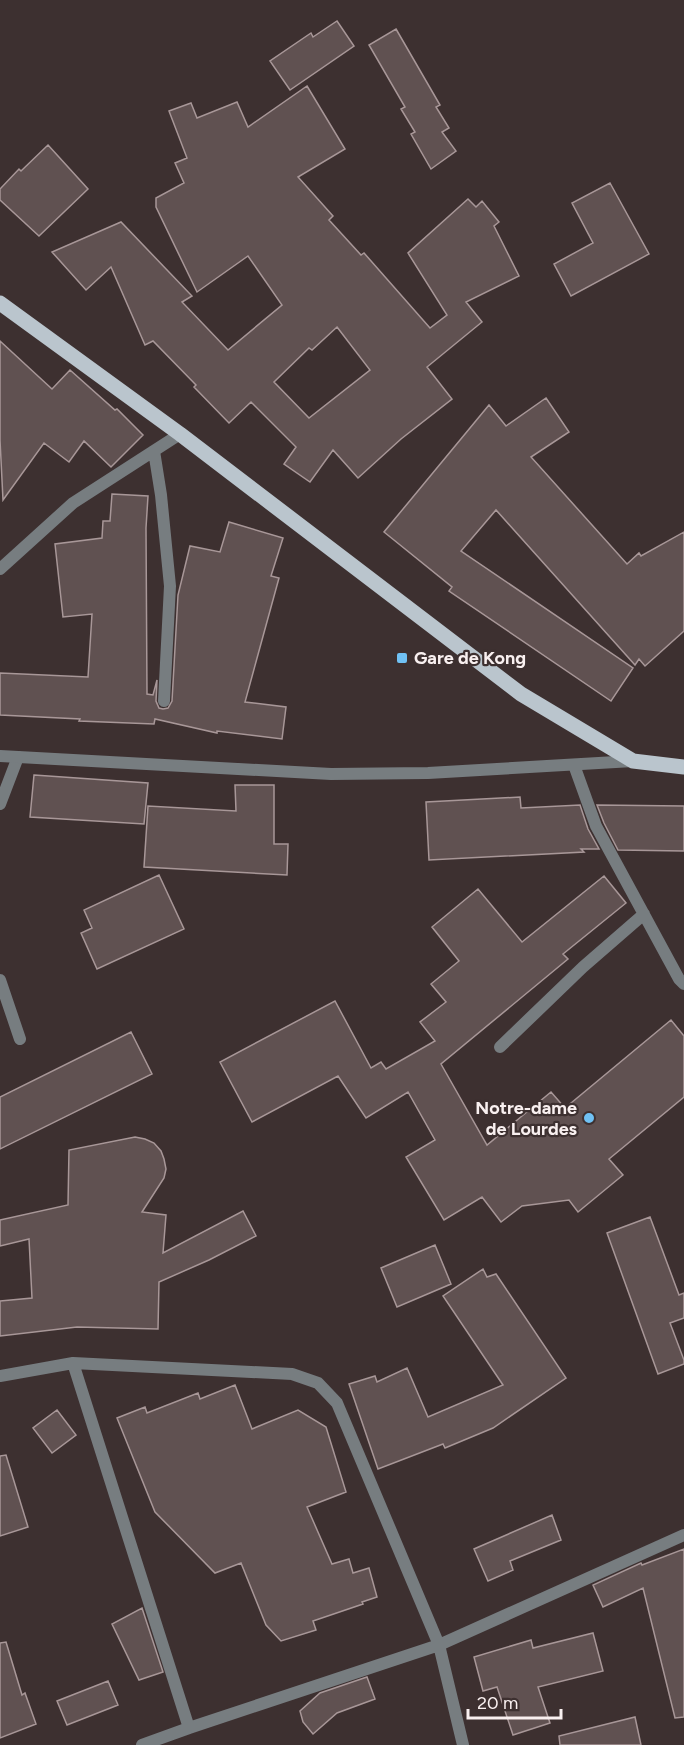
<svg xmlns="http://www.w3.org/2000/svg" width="684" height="1745" viewBox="0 0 684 1745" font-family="Figtree,sans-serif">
  <rect width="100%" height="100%" fill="#3d3030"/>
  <path fill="#605151" stroke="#a89798" stroke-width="1.5" fill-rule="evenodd" d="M337,21L354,46L290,90L270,61L311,33L313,37Z
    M396,29L440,105L436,107L449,128L442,132L456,151L431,169L411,134L415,132L401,109L405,107L369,45Z
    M307,86L345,149L298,177L333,216L329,220L361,255L364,253L430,328L447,315L408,253L468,199L476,207L482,201L499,222L494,226L519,276L466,302L482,322L427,367L452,399L401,439L358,478L333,450L310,482L284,464L296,447L251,402L229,423L194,387L196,385L153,341L145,345L111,267L86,290L52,252L121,222L192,296L182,302L228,350L282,305L248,256L197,292L156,207V198L184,183L175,163L187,158L169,111L191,103L197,118L237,102L248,127ZM337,327L370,370L309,418L274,382L309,348L312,350Z
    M48,145L88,189L39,236L0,200V189L19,169L21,171Z
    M610,183L649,254L571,296L554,264L593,243L572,203Z
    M0,341L52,389L70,370L115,410L117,409L143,435L111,467L84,441L69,462L44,443L3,500L0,440Z
    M546,398L569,432L531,457L627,564L639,553L641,556L684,532V631L645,666L639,659L635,665L496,510L461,551L633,668L611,701L449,591L452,587L384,532L489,405L506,426Z
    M112,494L148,496L146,528L147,694L153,695L157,680L156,701L159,708L163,709L168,708L172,701L178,595L190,546L220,552L229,522L283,538L271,576L279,578L245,702L286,707L282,739L217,731V733L155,719L154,724L79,721L80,719L0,715V673L88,677L92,614L63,617L55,544L102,538L103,521H110Z
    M34,775L148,783L144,824L30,817Z
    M235,785H274V844H288L287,875L144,867L148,806L236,811Z
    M520,797L521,808L580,805L588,829L599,849H581L584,852L429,860L426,802Z
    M597,805L684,806V851L618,850L604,823Z
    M159,875L184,929L97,969L81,933L92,928L84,910Z
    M604,876L626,903L563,954L568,959L441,1064L487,1145L551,1092L565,1108L671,1020L684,1036V1097L609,1159L623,1175L578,1212L569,1200L522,1206L501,1222L482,1197L444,1220L406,1157L435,1140L408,1092L366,1118L338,1076L252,1122L220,1062L335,1001L371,1068L381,1062L386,1069L435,1041L420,1022L446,1002L431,984L459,961L432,927L478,889L522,942Z
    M131,1032L152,1074L0,1149V1097Z
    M135,1137L145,1139L154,1143L161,1151L164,1159L166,1169L164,1178L142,1212L166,1215L163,1253L243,1211L256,1236L209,1260L159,1282L158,1329L77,1327L0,1336V1301L32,1298L29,1239L0,1246V1220L68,1205L69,1150Z
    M650,1217L679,1295L684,1293V1318L670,1323L684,1360V1364L658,1374L607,1233Z
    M435,1245L451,1284L397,1307L381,1268Z
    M483,1269L487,1277L496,1274L566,1378L493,1428L445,1448L443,1444L378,1469L349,1384L375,1376L377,1382L407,1368L428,1417L503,1385L443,1296Z
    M235,1385L252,1429L298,1410L326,1427L346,1492L307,1507L332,1564L349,1559L353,1573L369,1568L377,1597L362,1602L363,1604L313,1621L316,1630L281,1641L266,1625L241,1563L215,1573L155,1512L117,1418L145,1407L147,1413L198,1393L200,1399Z
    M57,1410L76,1435L52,1453L33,1428Z
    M6,1455L28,1527L0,1536V1456Z
    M552,1515L561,1540L510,1561L513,1570L488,1581L474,1549Z
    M684,1549V1717L675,1718L643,1588L603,1607L593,1585L641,1563L642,1565Z
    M142,1608L163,1672L139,1680L112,1624Z
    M593,1633L603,1671L538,1687L550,1723L513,1735L497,1687L483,1691L474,1657L531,1640L533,1648Z
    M6,1642L22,1695L25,1693L36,1724L0,1738V1643Z
    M367,1677L375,1699L337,1713L313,1734L303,1722L300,1711L320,1693Z
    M108,1681L118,1705L67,1725L57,1701Z
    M635,1717L641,1745H560L559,1736Z"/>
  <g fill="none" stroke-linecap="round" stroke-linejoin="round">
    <path stroke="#777d80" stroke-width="12" d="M154,451L161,495L170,586L164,701
      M0,569L73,503L180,434
      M574,765L596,826L679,979L684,984
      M0,804L18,757
      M0,980L20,1039
      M500,1047L583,967L644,914"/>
    <path stroke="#777d80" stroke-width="12" d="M0,756L331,774L428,773L633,761
      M73,1363L189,1728
      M0,1376L73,1363L292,1374L318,1383L337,1403L439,1645L463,1745
      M142,1745L189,1728L439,1645L684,1535"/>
    <path stroke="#bac5cd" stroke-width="15" d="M0,303L180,434L521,694L633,761L684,767"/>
  </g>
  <g fill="#70c1f4" stroke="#3d3030" stroke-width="2">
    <rect x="396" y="652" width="12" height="12" rx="3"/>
    <circle cx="589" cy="1118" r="6"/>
  </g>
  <g text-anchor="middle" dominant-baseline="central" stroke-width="4.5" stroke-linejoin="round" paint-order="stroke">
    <g font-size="18" font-weight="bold" fill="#f9f0f0" stroke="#3d3030" text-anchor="start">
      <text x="414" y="658">Gare de Kong</text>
      <text x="577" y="1108" text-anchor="end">Notre-dame<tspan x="577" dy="21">de Lourdes</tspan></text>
    </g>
  </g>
  <path d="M468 1709v9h93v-9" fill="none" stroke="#f9f0f0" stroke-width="3"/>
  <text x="477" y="1709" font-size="18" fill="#f9f0f0" stroke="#3d3030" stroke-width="4.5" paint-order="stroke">20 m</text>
</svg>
